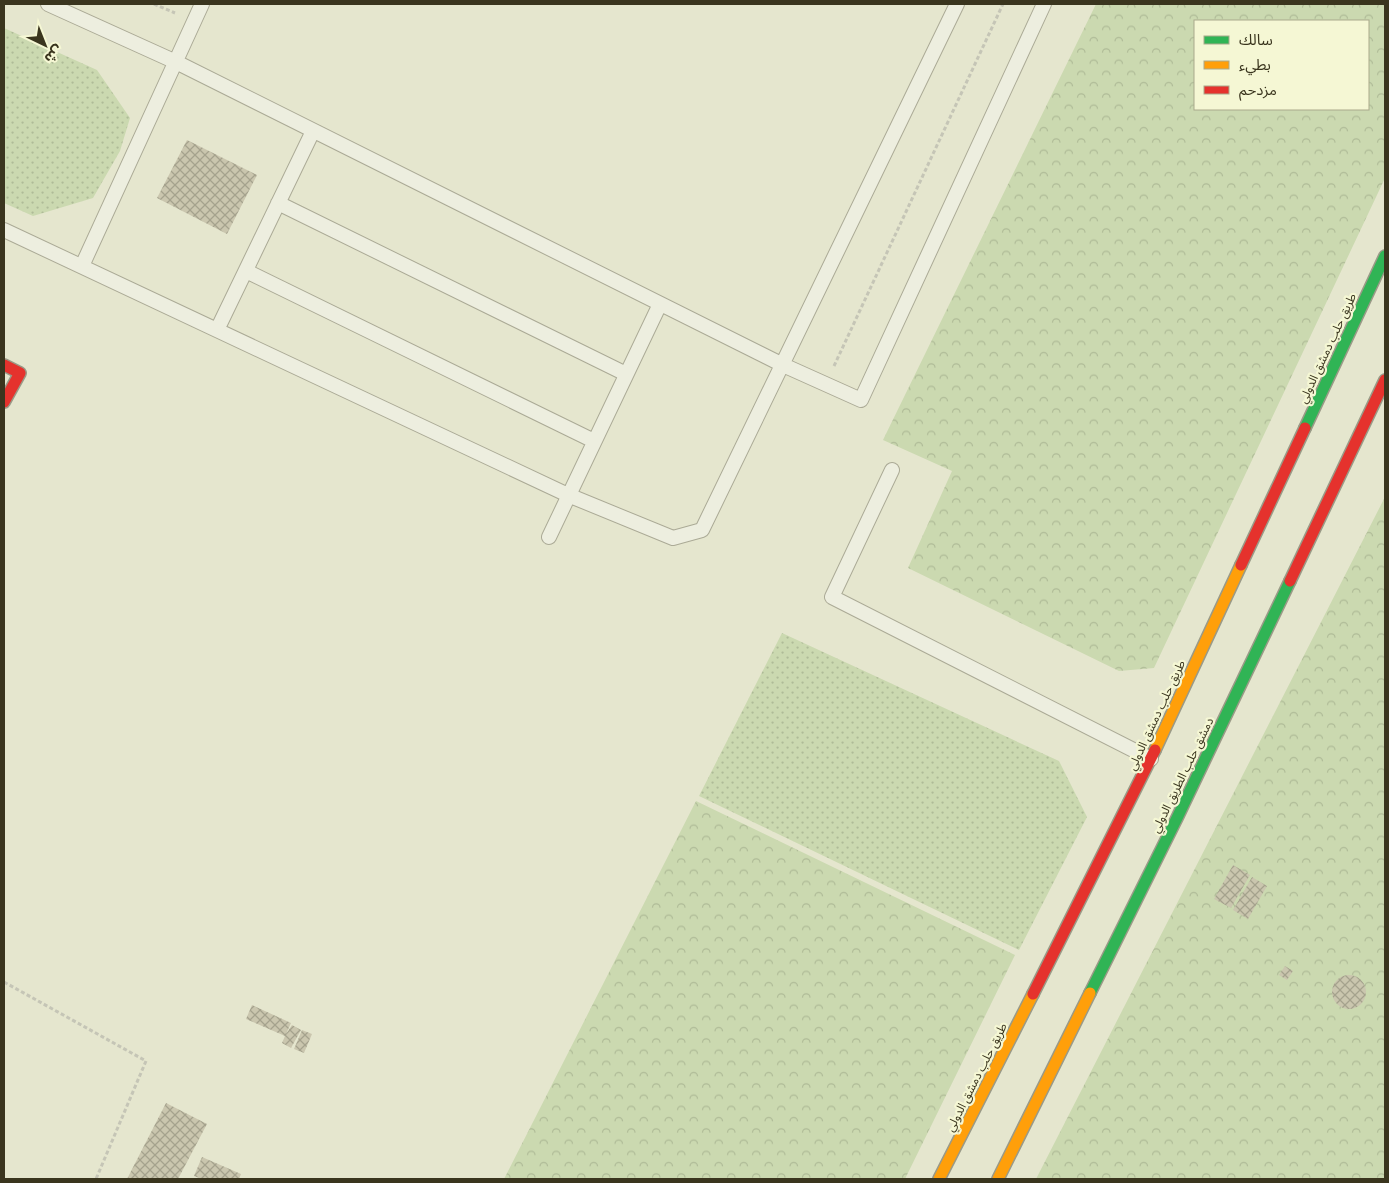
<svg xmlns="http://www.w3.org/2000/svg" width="1389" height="1183" viewBox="0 0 1389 1183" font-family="'PT Serif','Noto Sans Arabic',serif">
  <defs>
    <pattern id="grass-dots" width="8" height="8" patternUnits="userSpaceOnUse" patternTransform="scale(1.25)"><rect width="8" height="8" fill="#cbd9b0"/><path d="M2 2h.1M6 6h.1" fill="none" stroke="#afbb97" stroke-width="1.8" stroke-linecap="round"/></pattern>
    <pattern id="forest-crowns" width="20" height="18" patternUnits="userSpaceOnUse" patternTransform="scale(1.25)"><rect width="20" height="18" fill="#cbd9b0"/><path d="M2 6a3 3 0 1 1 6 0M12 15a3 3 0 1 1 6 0" fill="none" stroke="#afbb97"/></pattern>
    <pattern id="building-cross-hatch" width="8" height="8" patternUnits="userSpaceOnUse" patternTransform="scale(1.25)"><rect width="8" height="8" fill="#cac6ae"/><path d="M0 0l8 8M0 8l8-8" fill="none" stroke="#a5a28d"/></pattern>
  </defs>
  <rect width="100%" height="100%" fill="#e5e6ce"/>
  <path fill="url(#grass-dots)" d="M 4,28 L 97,70 L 130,118 L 120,151 L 93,198 L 33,216 L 4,203 Z
    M 782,633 L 1059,761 L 1087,817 L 1019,950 L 699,796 Z"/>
  <path fill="url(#forest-crowns)" fill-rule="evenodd" d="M 1096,4 L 1385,4 L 1385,178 L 1154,668 L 1119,671 L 908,568 L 952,471 L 883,440 ZM 1195,21 L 1368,21 L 1368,109 L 1195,109 Z
    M 1385,497 L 1385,1179 L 1036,1179 Z
    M 696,801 L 1015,955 L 905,1179 L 504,1179 Z"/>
  <path fill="url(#building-cross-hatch)" d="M 187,140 L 257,175 L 227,234 L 157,198 Z
    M 1233,865 L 1250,875 L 1231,908 L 1214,899 Z
    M 1252,877 L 1267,886 L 1248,919 L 1233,910 Z
    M 1285,966 L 1293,971 L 1287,980 L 1279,975 Z
    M1332 992a17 17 0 1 1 34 0a17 17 0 1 1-34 0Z
    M 252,1005 L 291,1023 L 286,1034 L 292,1025 L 301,1030 L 291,1048 L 282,1043 L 285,1036 L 246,1019 Z
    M 302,1030 L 312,1034 L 304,1053 L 294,1049 Z
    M 166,1103 L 207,1124 L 178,1179 L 127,1179 Z
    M 202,1157 L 241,1174 L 239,1179 L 202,1179 L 194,1176 Z"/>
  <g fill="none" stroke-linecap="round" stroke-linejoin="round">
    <g stroke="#abaa96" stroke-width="16">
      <path id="lane" d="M 48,4 L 176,62 L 783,365 L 861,400 L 1044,4
        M 278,203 L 626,374
        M 4,230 L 568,495 L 673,538 L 702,530 L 957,4
        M 82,266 L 202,4
        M 246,271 L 594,441
        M 217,330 L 313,131
        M 892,470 L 832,597 L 1151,759
        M 549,537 L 660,304"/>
    </g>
    <g stroke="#9a9a87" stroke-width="14">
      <path id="fast" d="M 1305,428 L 1385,256
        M 1090,993 L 1177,818 L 1290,581"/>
    </g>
    <g stroke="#9a9a87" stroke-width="14">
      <path id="slow" d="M 1155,750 L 1241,565
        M 939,1179 L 1033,994
        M 998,1179 L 1090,993"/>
    </g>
    <g stroke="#9a9a87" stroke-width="14">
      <path id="jam" d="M 4,365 L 20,373 L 4,402
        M 1241,565 L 1305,428
        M 1290,581 L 1385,380
        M 1033,994 L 1155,750"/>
    </g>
    <path stroke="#c5c5b6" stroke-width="3" stroke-dasharray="4 2.5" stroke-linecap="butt" d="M 154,4 L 175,13
      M 834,366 L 1003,4
      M 4,982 L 146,1061 L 96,1179"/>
    <use href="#lane" stroke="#edeedf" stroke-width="14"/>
    <use href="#fast" stroke="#30b455" stroke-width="11"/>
    <use href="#slow" stroke="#ff9f0a" stroke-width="11"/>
    <use href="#jam" stroke="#e5322d" stroke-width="11"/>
  </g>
  <g text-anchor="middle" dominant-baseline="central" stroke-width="4.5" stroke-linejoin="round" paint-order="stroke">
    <g font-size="12" fill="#3a351e" stroke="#f5f7d4">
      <text transform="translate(1327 348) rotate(-65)">طريق حلب دمشق الدولي</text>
      <text transform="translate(1156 715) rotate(-65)">طريق حلب دمشق الدولي</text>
      <text transform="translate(1182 775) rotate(-64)">دمشق حلب الطريق الدولي</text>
      <text transform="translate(976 1077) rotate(-63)">طريق حلب دمشق الدولي</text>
    </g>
  </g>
  <rect width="1389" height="1183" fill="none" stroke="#3a351e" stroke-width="10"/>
  <rect x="1194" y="20" width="175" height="90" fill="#f5f7d4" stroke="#aaa98b"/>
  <rect x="1204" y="36" width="25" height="8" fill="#30b455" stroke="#aaa98b"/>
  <text x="1239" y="45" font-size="15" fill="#3a351e">سالك</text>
  <rect x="1204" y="61" width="25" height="8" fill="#ff9f0a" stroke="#aaa98b"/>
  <text x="1239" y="70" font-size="15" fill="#3a351e">بطيء</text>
  <rect x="1204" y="86" width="25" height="8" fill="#e5322d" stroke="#aaa98b"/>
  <text x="1239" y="95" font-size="15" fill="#3a351e">مزدحم</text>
  <g transform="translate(45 45) rotate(137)" stroke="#f5f7d4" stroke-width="4" paint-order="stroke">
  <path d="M0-4L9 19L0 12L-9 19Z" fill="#3a351e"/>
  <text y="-8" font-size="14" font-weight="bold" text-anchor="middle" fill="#3a351e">ش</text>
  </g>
</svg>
